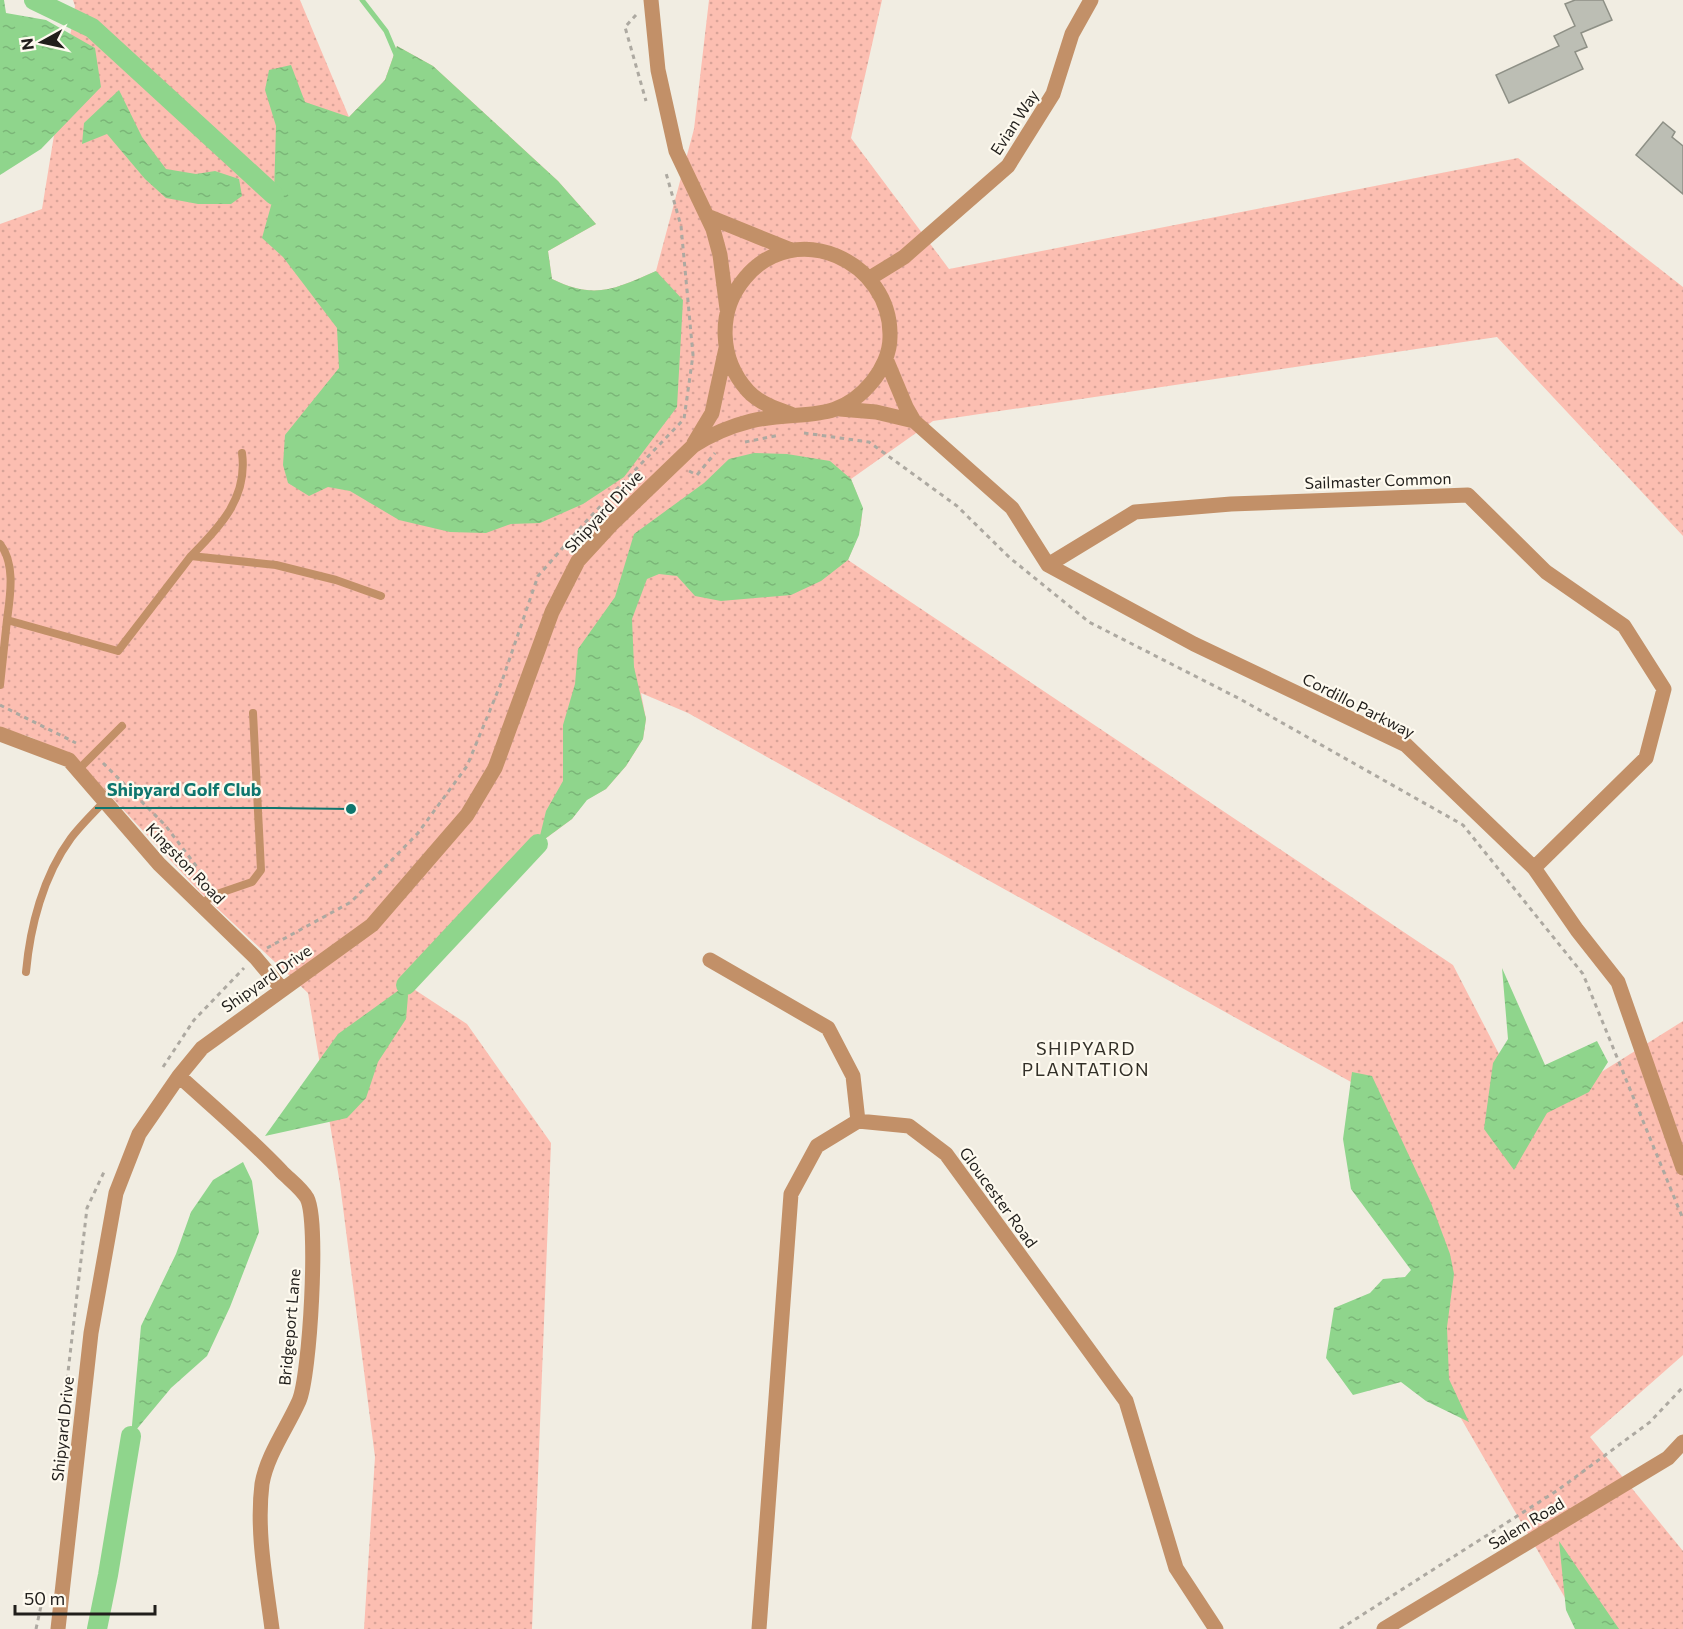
<svg xmlns="http://www.w3.org/2000/svg" width="1683" height="1629" viewBox="0 0 1683 1629" font-family="Commissioner,sans-serif">
  <defs>
    <pattern id="grass-dots" width="8" height="8" patternUnits="userSpaceOnUse" patternTransform="scale(1.5)"><rect width="8" height="8" fill="#fcbeb1"/><path d="M2 2h.1M6 6h.1" fill="none" stroke="#d8a398" stroke-width="1.8" stroke-linecap="round"/></pattern>
    <pattern id="water-ripples" width="26" height="14" patternUnits="userSpaceOnUse" patternTransform="scale(1.5)"><rect width="26" height="14" fill="#8fd58c"/><path d="M2 4q2-2 4 0t4 0M15 11q2-2 4 0t4 0" fill="none" stroke="#7bb678"/></pattern>
  </defs>
  <rect width="100%" height="100%" fill="#f1ede2"/>
  <path fill="url(#grass-dots)" d="M 73,0 L 300,0 L 349,117 L 385,80 L 397,46 L 433,66 L 558,181 L 596,224 L 548,251 L 552,279 C 595,300 615,289 656,271 L 694,129 L 709,0 L 882,0 L 851,138 L 949,269 L 1518,158 L 1683,287 L 1683,536 L 1497,337 L 933,421 L 851,479 C 867,517 864,522 848,560 L 1453,965 L 1531,1116 L 1683,1021 L 1683,1355 L 1590,1437 L 1683,1551 L 1683,1629 L 1583,1629 L 1400,1313 L 1427,1258 L 1351,1082 L 688,713 L 641,693 L 646,719 L 643,739 L 626,766 L 606,789 L 586,800 L 572,819 L 538,844 L 406,984 L 467,1024 L 551,1143 L 532,1629 L 364,1629 L 375,1457 L 340,1184 L 308,993 L 202,894 L 74,757 L 30,737 L 0,728 L 0,224 L 42,209 L 75,6 Z"/>
  <path fill="url(#water-ripples)" d="M 0,0 L 4,0 L 6,13 L 46,20 L 95,48 L 101,87 L 41,149 L 0,175 Z
    M 397,46 L 433,66 L 558,181 L 596,224 L 548,251 L 552,279 C 595,300 615,289 656,271 L 683,300 L 677,407 L 624,477 L 583,504 L 540,523 L 511,524 L 486,533 L 450,532 L 399,520 L 350,491 L 328,487 L 309,496 L 288,483 L 283,465 L 285,435 L 339,368 L 337,328 L 283,257 L 262,238 L 274,195 L 276,126 L 265,90 L 269,70 L 291,65 L 305,102 L 349,117 L 385,80 Z
    M 119,90 L 142,137 L 166,169 L 196,174 L 215,171 L 239,179 L 242,196 L 231,204 L 198,204 L 166,198 L 145,179 L 107,134 L 82,144 L 84,123 Z
    M 754,453 L 787,454 L 830,461 L 851,479 L 863,508 L 859,535 L 848,560 L 821,581 L 791,595 L 721,601 L 695,596 L 677,576 L 659,574 L 647,579 L 632,619 L 634,667 L 646,719 L 643,739 L 626,766 L 606,789 L 587,800 L 572,819 L 538,844 L 546,811 L 563,781 L 563,725 L 575,684 L 578,649 L 615,597 L 634,534 L 704,483 L 729,459 Z
    M 1502,968 L 1545,1065 L 1597,1041 L 1608,1062 L 1589,1092 L 1547,1113 L 1514,1170 L 1484,1129 L 1493,1063 L 1508,1039 Z
    M 406,985 L 408,996 L 406,1019 L 378,1062 L 366,1098 L 347,1118 L 265,1136 L 338,1034 Z
    M 1352,1072 L 1372,1076 L 1431,1203 L 1450,1254 L 1454,1274 L 1447,1327 L 1449,1379 L 1469,1422 L 1426,1401 L 1401,1382 L 1353,1395 L 1326,1358 L 1334,1308 L 1370,1293 L 1383,1279 L 1405,1277 L 1411,1270 L 1351,1189 L 1343,1139 Z
    M 243,1162 L 252,1181 L 259,1232 L 230,1307 L 207,1356 L 171,1388 L 131,1436 L 141,1326 L 176,1254 L 191,1212 L 213,1180 Z
    M 1559,1541 L 1619,1629 L 1575,1629 L 1566,1610 Z"/>
  <g fill="none" stroke-linecap="round" stroke-linejoin="round">
    <path stroke="#8fd58c" stroke-width="5" d="M 362,0 L 386,31 L 397,57"/>
    <path stroke="#8fd58c" stroke-width="20" d="M 34,0 L 92,28 L 274,195
      M 406,985 L 538,844
      M 97,1629 L 108,1575 L 131,1436"/>
  </g>
  <path fill="#bcbeb4" stroke="#8e9086" stroke-width="1.5" d="M 1575,0 L 1603,0 L 1612,20 L 1581,33 L 1587,47 L 1575,52 L 1583,69 L 1509,103 L 1496,75 L 1559,46 L 1554,36 L 1575,26 L 1565,4 Z
    M 1663,122 L 1675,132 L 1672,137 L 1683,146 L 1683,194 L 1636,155 Z"/>
  <g fill="none" stroke-linecap="round" stroke-linejoin="round">
    <path stroke="#ada9a1" stroke-width="3" stroke-dasharray="4.5 4.5" stroke-linecap="butt" d="M 636,15 L 625,27 L 646,101
      M 804,433 L 869,442 L 957,506 L 1010,558 L 1089,622 L 1240,699 L 1463,825 L 1583,974 L 1683,1219
      M 745,442 L 780,435
      M 689,471 L 697,475 L 715,453
      M 0,705 L 76,743
      M 103,763 L 165,825 L 210,884
      M 267,948 L 351,902 L 418,833 L 467,766 L 502,681 L 538,576 L 590,517 L 684,419 L 693,355 L 681,226 L 666,173
      M 163,1067 L 194,1020 L 244,968
      M 62,1424 L 87,1208 L 104,1172
      M 36,1629 L 43,1597
      M 1340,1629 L 1558,1490 L 1650,1422 L 1683,1387"/>
    <path stroke="#c29068" stroke-width="8" d="M 0,544 C 16,564 10,597 7,620
      M 191,556 C 221,526 248,497 242,453
      M 0,685 L 7,620 L 118,651 L 191,556 L 276,565 L 336,580 L 381,596
      M 78,770 L 122,726
      M 200,904 L 217,894 L 252,882 L 261,870 L 253,713
      M 26,972 C 30,927 43,876 71,838 C 81,825 93,813 105,801"/>
    <path stroke="#c29068" stroke-width="15" d="M 651,0 L 658,70 L 676,151 L 713,229 L 720,255 L 727,309
      M 707,216 L 791,250
      M 870,278 L 904,257 L 1008,166 L 1053,94 L 1072,34 L 1091,0
      M 886,359 L 906,407 L 914,421 L 1012,508 L 1048,565 L 1194,644 L 1406,745 L 1534,868 L 1577,930 L 1618,982 L 1683,1168
      M 840,409 L 876,412 L 914,421
      M 694,443 L 712,413 L 726,348
      M 1048,565 L 1135,512 L 1231,504 L 1468,495 L 1546,572 L 1624,626 L 1664,689 L 1646,758 L 1534,868
      M 0,734 L 69,760 L 159,864 L 255,957 L 282,989
      M 710,960 L 828,1028 L 853,1076 L 858,1121
      M 179,1076 C 213,1107 250,1138 282,1172 C 290,1180 301,1188 307,1198 C 319,1221 310,1376 299,1401 C 287,1428 267,1455 262,1484 C 256,1531 266,1582 272,1629
      M 58,1629 L 91,1333 L 116,1193 L 139,1134 L 179,1076 L 202,1048 L 372,925 L 467,815 L 495,768 L 552,612 L 578,561 L 613,523 L 693,446 C 710,435 731,426 751,421 C 799,409 836,426 872,382 C 882,370 890,353 890,337 C 892,261 795,217 745,278 C 717,311 719,359 748,391 C 759,403 776,409 791,414
      M 759,1629 L 791,1194 L 817,1146 L 858,1121 L 909,1126 L 946,1154 L 1126,1401 L 1176,1568 L 1216,1629
      M 1384,1629 L 1668,1458 L 1683,1442"/>
  </g>
  <g text-anchor="middle" dominant-baseline="central" stroke-width="4.5" stroke-linejoin="round" paint-order="stroke">
    <g font-size="16" fill="#201e1b" stroke="#fefaef">
      <text transform="translate(1014 122) rotate(-57)">Evian Way</text>
      <text transform="translate(1378 480) rotate(-2)">Sailmaster Common</text>
      <text transform="translate(603 511) rotate(-47)">Shipyard Drive</text>
      <text transform="translate(1359 705) rotate(27)">Cordillo Parkway</text>
      <text transform="translate(186 863) rotate(46)">Kingston Road</text>
      <text transform="translate(266 978) rotate(-35)">Shipyard Drive</text>
      <text transform="translate(999 1197) rotate(54)">Gloucester Road</text>
      <text transform="translate(289 1327) rotate(-85)">Bridgeport Lane</text>
      <text transform="translate(62 1429) rotate(-84)">Shipyard Drive</text>
      <text transform="translate(1526 1523) rotate(-31)">Salem Road</text>
    </g>
    <g font-size="18" letter-spacing="1.5" fill="#333028" stroke="#fefaef">
      <text x="1086" y="1048">SHIPYARD<tspan x="1086" dy="21">PLANTATION</tspan></text>
    </g>
  </g>
  <path fill="none" stroke="#0f766e" stroke-width="2" d="M351 809L274 808H95"/>
  <circle fill="#0f766e" stroke="#fefaef" stroke-width="2" cx="351" cy="809" r="6"/>
  <g font-size="18" text-anchor="middle" font-weight="bold" fill="#0f766e" stroke="#fefaef" stroke-width="4.5" stroke-linejoin="round" paint-order="stroke">
    <text x="184" y="796">Shipyard Golf Club</text>
  </g>
  <g transform="translate(42 42) rotate(262)" stroke="#fefaef" stroke-width="4.5" paint-order="stroke">
  <path d="M0-4.5L10 22L0 15L-10 22Z" fill="#201e1b"/>
  <text y="-9" font-size="16" font-weight="bold" text-anchor="middle" fill="#201e1b">N</text>
  </g>
  <path d="M15 1605v9h140v-9" fill="none" stroke="#201e1b" stroke-width="3"/>
  <text x="24" y="1605" font-size="18" fill="#201e1b" stroke="#fefaef" stroke-width="4.5" paint-order="stroke">50 m</text>
</svg>
